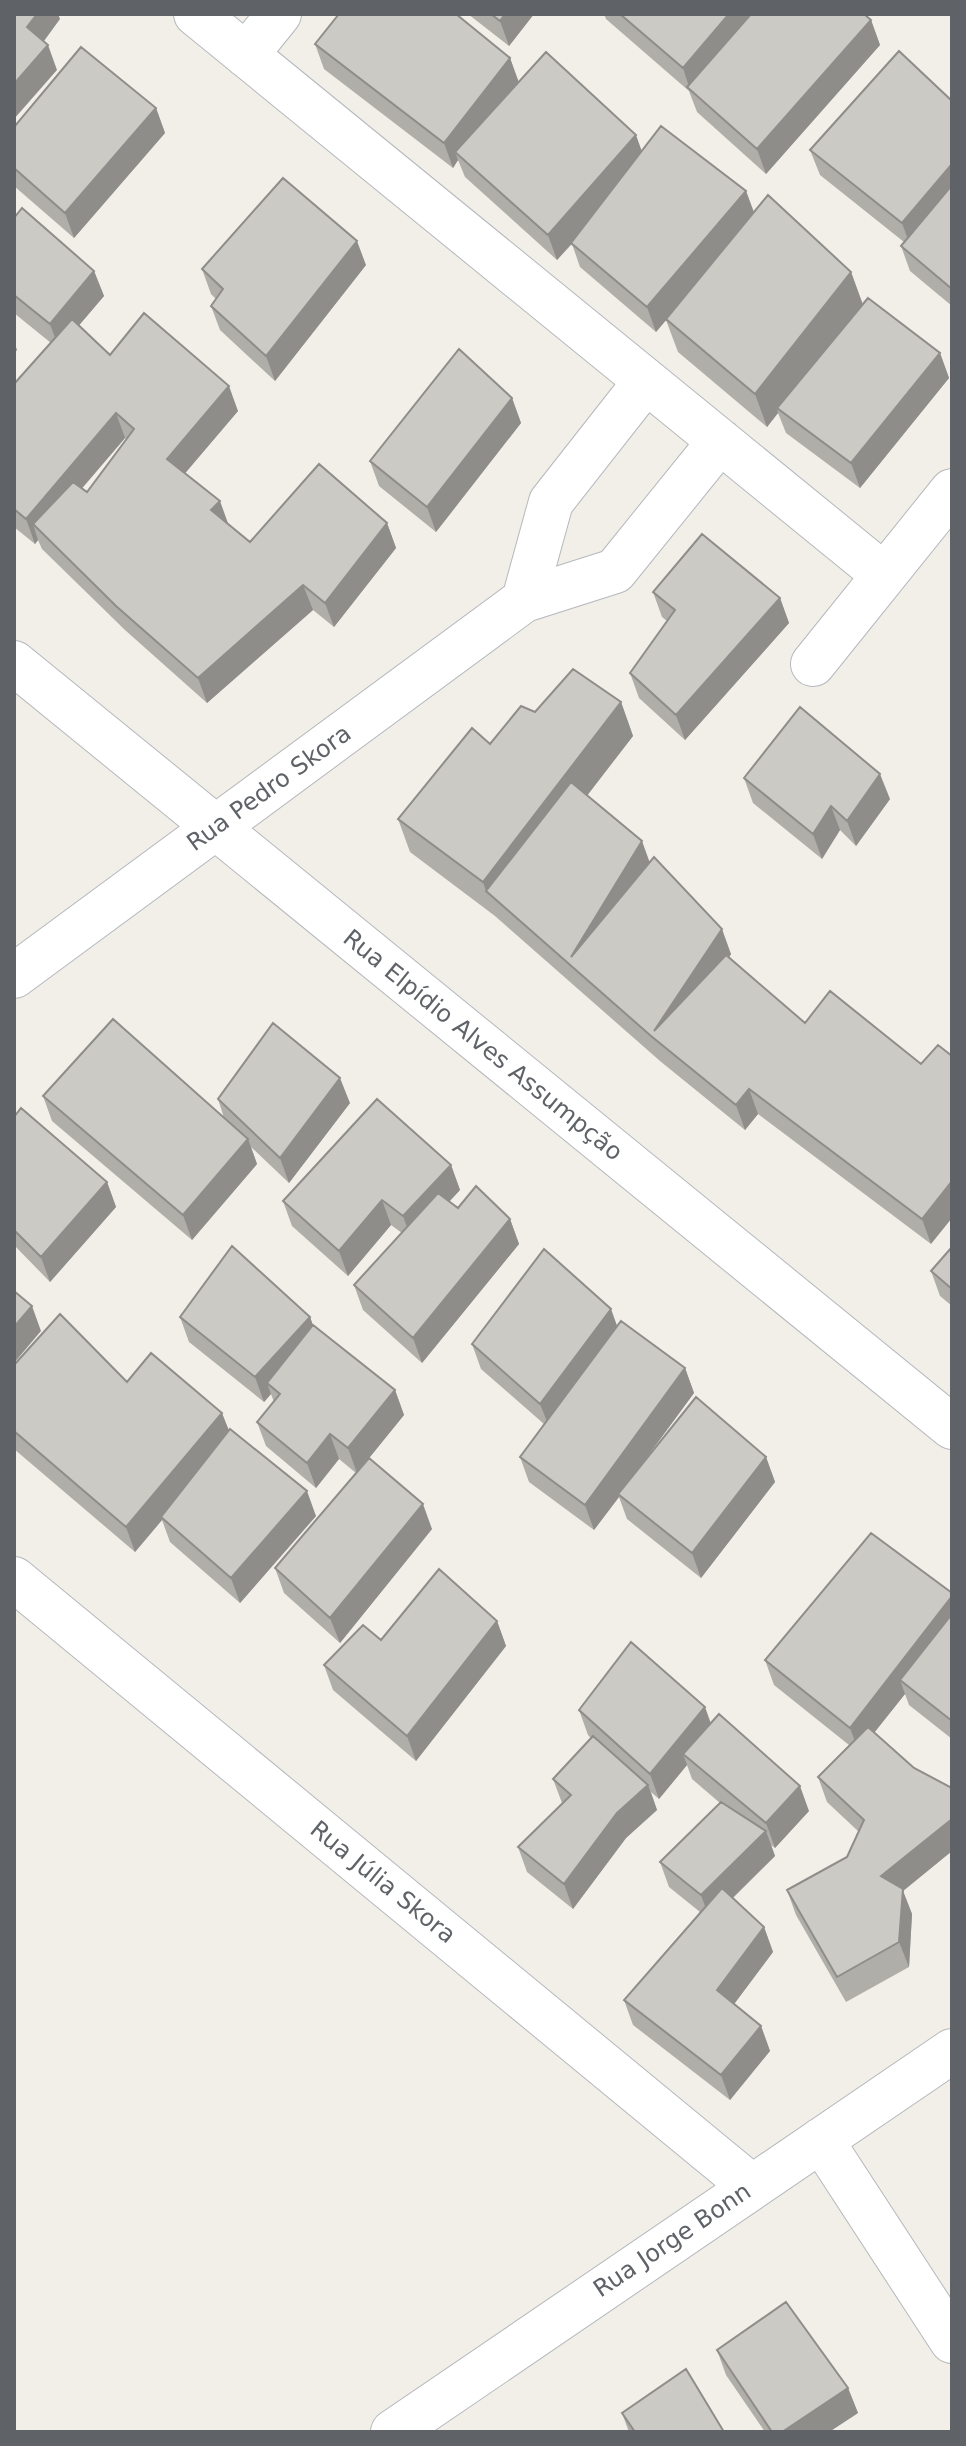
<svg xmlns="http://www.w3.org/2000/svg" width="966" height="2446" viewBox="0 0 966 2446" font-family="'DejaVu Sans',sans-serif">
  <rect width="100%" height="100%" fill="#f1efe8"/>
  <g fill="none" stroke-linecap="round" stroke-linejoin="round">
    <g stroke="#b5b8bc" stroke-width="46">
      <path id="minor" d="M 196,14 L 884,575
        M 246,55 L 279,14
        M 524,600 L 551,502 L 646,381
        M 14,663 L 952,1427
        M 813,664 L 952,491
        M 14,976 L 524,600 L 615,571 L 720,441
        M 14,1579 L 751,2186
        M 821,2140 L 952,2341
        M 393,2432 L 952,2051"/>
    </g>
    <use href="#minor" stroke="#fff" stroke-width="44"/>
  </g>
  <path fill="#afaea9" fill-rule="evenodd" d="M 468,14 L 534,14 L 509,46 Z
    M 604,14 L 864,14 L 871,20 L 880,45 L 766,174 L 697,112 L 689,91 L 606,19 Z
    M 315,44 L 510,58 L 519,83 L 642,151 L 746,191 L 754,212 L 851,272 L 863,305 L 940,353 L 949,378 L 860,488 L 786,433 L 778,413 L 767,427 L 678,352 L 666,320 L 656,332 L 580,267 L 572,244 L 557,260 L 465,177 L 458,160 L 453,168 L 324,69 Z
    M 952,101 L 952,306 L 910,271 L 901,246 L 904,242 L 820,175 L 810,150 Z
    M 156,108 L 165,133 L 74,238 L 14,186 L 14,127 Z
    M 14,218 L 94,271 L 104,296 L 79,325 L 110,355 L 238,411 L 185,473 L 228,524 L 250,542 L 387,523 L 396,548 L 334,627 L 313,610 L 207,703 L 125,630 L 42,549 L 38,540 L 35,544 L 14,527 L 14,384 L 51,343 L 14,313 ZM 125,438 L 127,440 L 87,492 L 82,488 Z
    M 366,265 L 275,381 L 220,330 L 211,306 L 216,299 L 211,294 L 202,269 Z
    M 512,398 L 521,423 L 436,532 L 379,486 L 370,461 Z
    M 653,592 L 780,598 L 789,623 L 685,740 L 639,698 L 630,673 L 667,621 L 662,617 Z
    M 621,702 L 633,736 L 587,795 L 650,862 L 731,954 L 729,958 L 805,1023 L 921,1064 L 931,1244 L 758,1114 L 745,1130 L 660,1061 L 495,916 L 410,852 L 398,819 L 490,744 L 535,712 Z
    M 744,778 L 890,799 L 856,846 L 840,830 L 822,859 L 753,803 Z
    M 43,1096 L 224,1118 L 218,1099 L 350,1103 L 289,1183 L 251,1147 L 257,1164 L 192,1240 L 52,1121 Z
    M 14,1117 L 107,1182 L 116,1207 L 50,1282 L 14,1245 Z
    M 451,1165 L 460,1190 L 449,1202 L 458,1208 L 510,1219 L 519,1244 L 422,1363 L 363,1310 L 354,1285 L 402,1233 L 391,1225 L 348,1276 L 292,1226 L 283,1201 Z
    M 952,1247 L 952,1306 L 940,1296 L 931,1271 Z
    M 180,1317 L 310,1317 L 313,1326 L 395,1390 L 404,1415 L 369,1458 L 432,1529 L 340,1643 L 284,1593 L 275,1568 L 356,1473 L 339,1459 L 316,1488 L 266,1446 L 257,1422 L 274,1402 L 271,1394 L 264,1402 L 189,1342 Z
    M 617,1326 L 685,1368 L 694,1393 L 650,1453 L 766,1457 L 775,1482 L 701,1578 L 627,1519 L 619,1497 L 594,1530 L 529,1482 L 520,1457 L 544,1424 L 481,1369 L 472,1344 Z
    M 14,1365 L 127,1382 L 229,1430 L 316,1516 L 240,1603 L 170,1542 L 162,1520 L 135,1552 L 14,1449 Z
    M 952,1593 L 952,1739 L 909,1705 L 905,1694 L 874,1732 L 914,1768 L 952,1788 L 952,1851 L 903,1891 L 912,1914 L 909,1967 L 846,2002 L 796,1915 L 787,1890 L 847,1857 L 859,1832 L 827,1802 L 818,1777 L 849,1745 L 774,1685 L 765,1660 Z
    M 497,1621 L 506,1646 L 416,1761 L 333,1690 L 324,1665 L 381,1640 Z
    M 579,1710 L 711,1723 L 809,1811 L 775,1848 L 771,1845 L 775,1856 L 733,1898 L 764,1927 L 773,1952 L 734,2004 L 761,2026 L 770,2051 L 730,2100 L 633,2025 L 624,2000 L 700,1912 L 669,1887 L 660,1862 L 720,1803 L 692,1779 L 687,1765 L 659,1799 L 651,1792 L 657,1810 L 626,1838 L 573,1909 L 527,1872 L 518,1847 L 562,1803 L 553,1779 L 591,1738 L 588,1735 Z
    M 717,2350 L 848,2388 L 858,2413 L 829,2432 L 765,2432 L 726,2375 Z
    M 622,2413 L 724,2432 L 629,2432 Z"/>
  <path fill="#8f8d8a" d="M 37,14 L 58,14 L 60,19 L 36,52 L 27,27 Z
    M 505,14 L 534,14 L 509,46 L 500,21 Z
    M 729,14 L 759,14 L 690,90 L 683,68 Z
    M 871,20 L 880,45 L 766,174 L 757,149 Z
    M 48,45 L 57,70 L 14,119 L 14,84 Z
    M 510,58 L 519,83 L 455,152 L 458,160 L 453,168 L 444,143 Z
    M 156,108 L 165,133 L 74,238 L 65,213 Z
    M 636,135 L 645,160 L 557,260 L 548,235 Z
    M 952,164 L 952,200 L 911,248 L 902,223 Z
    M 746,191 L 755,216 L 656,332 L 647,307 Z
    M 357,241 L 366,265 L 275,381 L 266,356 Z
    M 94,271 L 104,296 L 59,349 L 50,324 Z
    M 851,272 L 863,305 L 777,408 L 778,413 L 767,427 L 755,394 Z
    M 14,341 L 17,350 L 14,354 Z
    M 940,353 L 949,378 L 860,488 L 851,463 Z
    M 229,386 L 238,411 L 176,484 L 167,459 Z
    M 512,398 L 521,423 L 436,532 L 427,507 Z
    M 116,413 L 125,438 L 43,534 L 33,524 L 38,540 L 35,544 L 26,519 Z
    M 220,501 L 229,526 L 211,510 Z
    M 387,523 L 396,548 L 334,627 L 325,603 Z
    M 303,585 L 313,610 L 207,703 L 198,678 Z
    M 780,598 L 789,623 L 685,740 L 676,715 Z
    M 621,702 L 633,736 L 503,905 L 486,891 L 483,882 Z
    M 880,774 L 890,799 L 856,846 L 847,821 Z
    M 831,806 L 840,830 L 822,859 L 813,834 Z
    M 642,841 L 651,866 L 571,957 Z
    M 722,929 L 731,954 L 667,1049 L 654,1031 Z
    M 340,1078 L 350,1103 L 289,1183 L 280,1158 Z
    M 749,1089 L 758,1114 L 745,1130 L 736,1105 Z
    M 248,1139 L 257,1164 L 192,1240 L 183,1215 Z
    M 451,1165 L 460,1190 L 412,1241 L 403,1216 Z
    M 952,1181 L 952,1218 L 931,1244 L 922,1219 Z
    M 107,1182 L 116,1207 L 50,1282 L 41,1257 Z
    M 382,1200 L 391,1225 L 348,1276 L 339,1251 Z
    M 510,1219 L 519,1244 L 422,1363 L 413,1338 Z
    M 32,1306 L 41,1331 L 14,1363 L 14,1327 Z
    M 611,1309 L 620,1334 L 550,1429 L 540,1404 Z
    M 310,1317 L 319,1342 L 267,1383 L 271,1394 L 264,1402 L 255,1377 Z
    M 685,1368 L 694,1393 L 619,1495 L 618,1494 L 619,1497 L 594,1530 L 585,1505 Z
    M 395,1390 L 404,1415 L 357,1473 L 348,1448 Z
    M 222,1413 L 232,1438 L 161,1517 L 162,1520 L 135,1552 L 126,1527 Z
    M 330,1434 L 339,1459 L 316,1488 L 307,1463 Z
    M 766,1457 L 775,1482 L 701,1578 L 692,1553 Z
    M 307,1491 L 316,1516 L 240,1603 L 231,1578 Z
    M 423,1504 L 432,1529 L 340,1643 L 330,1618 Z
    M 952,1596 L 952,1633 L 900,1680 L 905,1694 L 859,1752 L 850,1728 Z
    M 497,1621 L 506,1646 L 416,1761 L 407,1736 Z
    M 705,1707 L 714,1732 L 683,1754 L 687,1765 L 659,1799 L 650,1774 Z
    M 648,1785 L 657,1810 L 626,1838 L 573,1909 L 564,1884 L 617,1813 Z
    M 800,1786 L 809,1811 L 775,1848 L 766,1823 Z
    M 952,1819 L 952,1851 L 903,1891 L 912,1914 L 909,1967 L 899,1942 L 881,1876 Z
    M 766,1831 L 775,1856 L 710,1920 L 701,1895 Z
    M 764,1927 L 773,1952 L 726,2015 L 717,1990 Z
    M 761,2026 L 770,2051 L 730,2100 L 721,2075 Z
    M 848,2388 L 858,2413 L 829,2432 L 782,2432 Z"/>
  <path fill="#cccac5" stroke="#8f8d8a" stroke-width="2" d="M 14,14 L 37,14 L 27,27 L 48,45 L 14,84 Z
    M 339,14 L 456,14 L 510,58 L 444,143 L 315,44 Z
    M 491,14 L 505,14 L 500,21 Z
    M 620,14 L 729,14 L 683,68 Z
    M 751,14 L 864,14 L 871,20 L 757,149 L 687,87 Z
    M 81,47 L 156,108 L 65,213 L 14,168 L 14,127 Z
    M 899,51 L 952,101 L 952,164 L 902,223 L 810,150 Z
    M 546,52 L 636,135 L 548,235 L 455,152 Z
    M 661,126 L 746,191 L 647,307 L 571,243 Z
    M 283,178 L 357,241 L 266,356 L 211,306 L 223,289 L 202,269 Z
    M 952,185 L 952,289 L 901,246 Z
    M 768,195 L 851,272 L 755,394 L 666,319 Z
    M 22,208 L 94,271 L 50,324 L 14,295 L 14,218 Z
    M 868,298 L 940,353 L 851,463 L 777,408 Z
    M 144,313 L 229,386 L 167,459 L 220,501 L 211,510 L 250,542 L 319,464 L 387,523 L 325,603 L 303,585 L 198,678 L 116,606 L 33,524 L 73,482 L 87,492 L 134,429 L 116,413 L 26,519 L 14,509 L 14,384 L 72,319 L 110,355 Z
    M 459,349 L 512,398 L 427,507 L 370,461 Z
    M 702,534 L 780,598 L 676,715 L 630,673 L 675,610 L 653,592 Z
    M 573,669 L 621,702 L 483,882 L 398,819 L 472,728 L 490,744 L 521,706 L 535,712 Z
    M 800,707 L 880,774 L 847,821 L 831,806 L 813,834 L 744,778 Z
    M 571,782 L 642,841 L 571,957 L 654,857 L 722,929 L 654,1031 L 726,955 L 805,1023 L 830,991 L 921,1064 L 938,1045 L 952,1056 L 952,1181 L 922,1219 L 749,1089 L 736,1105 L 651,1036 L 486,891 Z
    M 113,1019 L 248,1139 L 183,1215 L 43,1096 Z
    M 273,1023 L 340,1078 L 280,1158 L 218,1099 Z
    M 377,1099 L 451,1165 L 403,1216 L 382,1200 L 339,1251 L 283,1201 Z
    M 21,1108 L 107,1182 L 41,1257 L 14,1230 L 14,1117 Z
    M 476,1186 L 510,1219 L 413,1338 L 354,1285 L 438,1193 L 458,1208 Z
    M 232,1246 L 310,1317 L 255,1377 L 180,1317 Z
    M 952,1247 L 952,1289 L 931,1271 Z
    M 544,1249 L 611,1309 L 540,1404 L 472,1344 Z
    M 14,1291 L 32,1306 L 14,1327 Z
    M 60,1314 L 127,1382 L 151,1353 L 222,1413 L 126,1527 L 14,1431 L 14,1365 Z
    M 621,1321 L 685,1368 L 585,1505 L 520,1457 Z
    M 313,1325 L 395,1390 L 348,1448 L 330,1434 L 307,1463 L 257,1422 L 280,1394 L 267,1383 Z
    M 696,1397 L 766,1457 L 692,1553 L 618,1494 Z
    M 230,1429 L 307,1491 L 231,1578 L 161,1517 Z
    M 369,1458 L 423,1504 L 330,1618 L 275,1568 Z
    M 871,1533 L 952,1593 L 952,1596 L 850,1728 L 765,1660 Z
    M 439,1569 L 497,1621 L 407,1736 L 324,1665 L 363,1625 L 381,1640 Z
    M 952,1614 L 952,1721 L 900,1680 Z
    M 631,1642 L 705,1707 L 650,1774 L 579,1710 Z
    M 719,1714 L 800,1786 L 766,1823 L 683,1754 Z
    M 868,1727 L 914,1768 L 952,1788 L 952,1819 L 881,1876 L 903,1889 L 899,1942 L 837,1977 L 787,1890 L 847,1857 L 864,1820 L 818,1777 Z
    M 593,1736 L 648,1785 L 617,1813 L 564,1884 L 518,1847 L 571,1795 L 553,1779 Z
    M 721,1802 L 766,1831 L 701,1895 L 660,1862 Z
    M 722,1888 L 764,1927 L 717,1990 L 761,2026 L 721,2075 L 624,2000 Z
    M 786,2302 L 848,2388 L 782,2432 L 772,2432 L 717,2350 Z
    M 686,2369 L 724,2432 L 635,2432 L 622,2413 Z"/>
  <g text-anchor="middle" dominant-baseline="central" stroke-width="8" stroke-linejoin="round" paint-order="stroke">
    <g font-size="24" fill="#5f6368" stroke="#fff">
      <text transform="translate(269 788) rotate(-36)">Rua Pedro Skora</text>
      <text transform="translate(483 1045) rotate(39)">Rua Elpídio Alves Assumpção</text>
      <text transform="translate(383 1882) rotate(39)">Rua Júlia Skora</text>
      <text transform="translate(672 2240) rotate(-34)">Rua Jorge Bonn</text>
    </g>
  </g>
  <rect width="966" height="2446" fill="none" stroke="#5f6368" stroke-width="32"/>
</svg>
